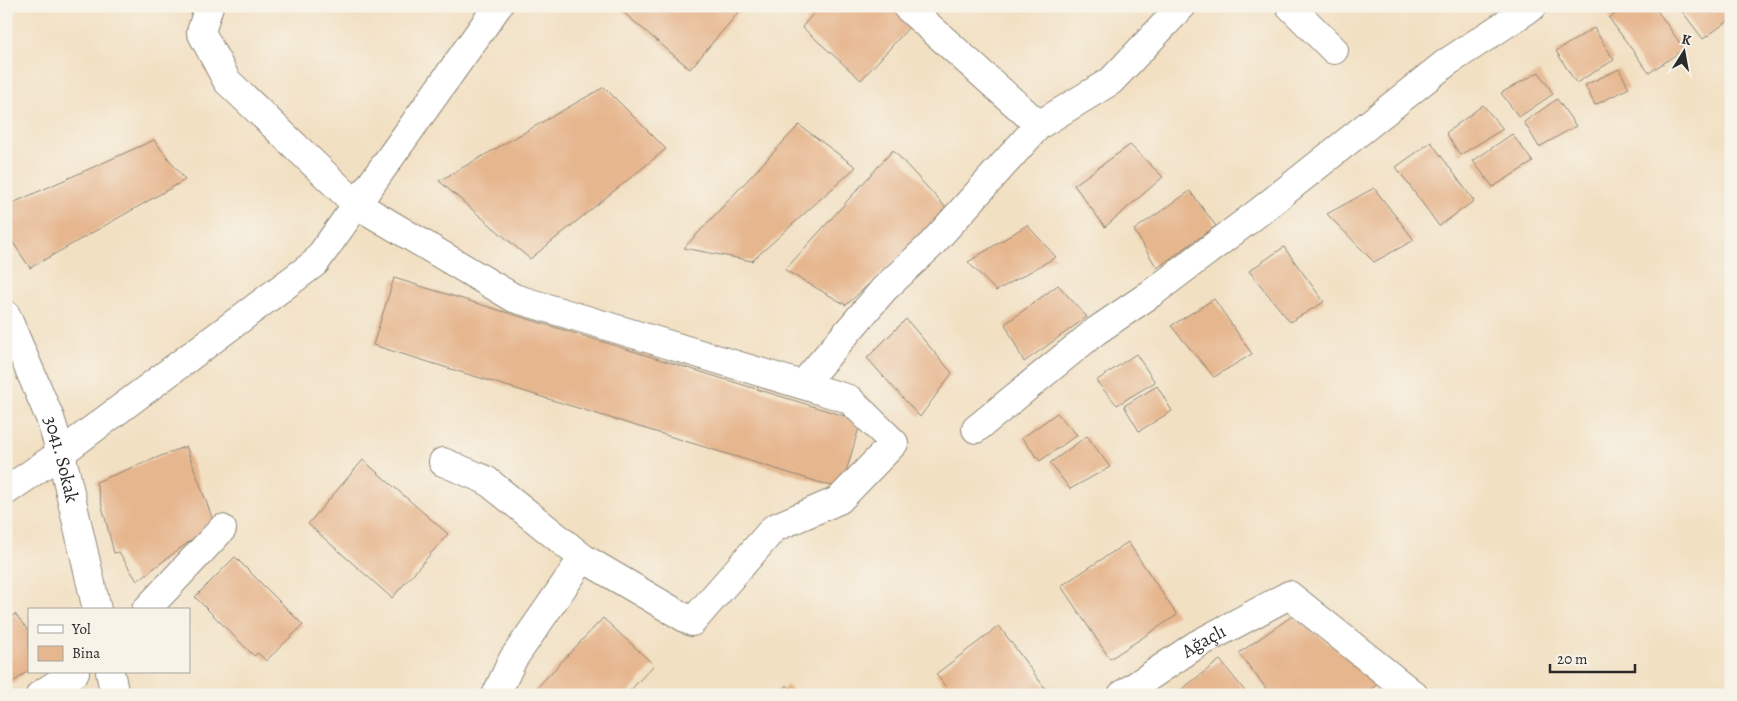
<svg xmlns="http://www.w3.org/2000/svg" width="1737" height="701" viewBox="0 0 1737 701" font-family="Alegreya,serif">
  <rect width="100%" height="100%" fill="#f7f3e8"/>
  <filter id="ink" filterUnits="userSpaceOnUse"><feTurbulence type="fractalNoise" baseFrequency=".02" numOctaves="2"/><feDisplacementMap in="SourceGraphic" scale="10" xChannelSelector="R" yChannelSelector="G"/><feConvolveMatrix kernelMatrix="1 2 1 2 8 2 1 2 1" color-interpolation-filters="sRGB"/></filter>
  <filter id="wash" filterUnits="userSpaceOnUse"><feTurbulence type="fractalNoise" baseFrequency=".0096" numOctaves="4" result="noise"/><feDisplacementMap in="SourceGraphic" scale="20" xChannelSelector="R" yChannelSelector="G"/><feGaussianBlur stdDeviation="1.12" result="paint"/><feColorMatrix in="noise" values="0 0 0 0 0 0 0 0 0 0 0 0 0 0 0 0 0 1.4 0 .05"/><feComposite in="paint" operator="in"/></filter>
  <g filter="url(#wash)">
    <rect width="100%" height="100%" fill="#f2e0c3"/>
    <g id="blocks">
      <path fill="#e6b68e" d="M 616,6 L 744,6 L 690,69 Z
        M 820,6 L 863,6 L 869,12 L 874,6 L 890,6 L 911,25 L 861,80 L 802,27 Z
        M 1627,6 L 1654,6 L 1684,49 L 1649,73 L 1609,18 Z
        M 1678,6 L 1731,6 L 1731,19 L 1703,39 Z
        M 1594,28 L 1614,60 L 1576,83 L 1556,51 Z
        M 1619,69 L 1629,88 L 1595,105 L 1585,85 Z
        M 1539,72 L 1553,94 L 1519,117 L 1501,93 Z
        M 604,87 L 666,149 L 530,259 L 439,181 Z
        M 1557,99 L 1576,126 L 1539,147 L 1524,122 Z
        M 1483,105 L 1503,129 L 1460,155 L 1446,133 Z
        M 799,125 L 856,167 L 752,261 L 684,248 Z
        M 1512,134 L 1533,162 L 1493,187 L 1473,161 Z
        M 154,140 L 185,180 L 30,268 L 6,232 L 6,206 Z
        M 1431,142 L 1474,201 L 1439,226 L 1396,167 Z
        M 1130,145 L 1163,177 L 1105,227 L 1074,185 Z
        M 893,150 L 949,211 L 846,305 L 785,270 Z
        M 1374,188 L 1414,240 L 1374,262 L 1327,214 Z
        M 1190,191 L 1216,226 L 1157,268 L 1134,230 Z
        M 1027,225 L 1056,257 L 996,291 L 968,262 Z
        M 1284,247 L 1324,302 L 1290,322 L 1249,271 Z
        M 394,278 L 861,421 L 841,489 L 373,345 Z
        M 1058,285 L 1087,317 L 1024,362 L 1005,324 Z
        M 1214,299 L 1252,354 L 1214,377 L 1171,326 Z
        M 906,319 L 952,373 L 920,417 L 867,358 Z
        M 1136,354 L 1155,382 L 1117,405 L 1096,381 Z
        M 1157,386 L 1172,411 L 1139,431 L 1124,406 Z
        M 1057,413 L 1077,435 L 1040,461 L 1022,438 Z
        M 1087,436 L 1110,467 L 1070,489 L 1050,463 Z
        M 186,446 L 214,523 L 137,581 L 119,552 L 114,553 L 96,482 Z
        M 363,460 L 448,534 L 392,598 L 308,524 Z
        M 1128,542 L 1177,615 L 1110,659 L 1061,586 Z
        M 235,557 L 303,625 L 266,661 L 258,653 L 254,656 L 195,597 Z
        M 15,614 L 29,631 L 29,670 L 8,686 L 6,621 Z
        M 1292,616 L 1381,682 L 1362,695 L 1271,695 L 1239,653 Z
        M 603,618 L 654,665 L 626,695 L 530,695 Z
        M 999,626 L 1050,695 L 952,695 L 936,674 Z
        M 1220,660 L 1248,695 L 1174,695 Z
        M 787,685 L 797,695 L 778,695 Z"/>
    </g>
  </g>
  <g filter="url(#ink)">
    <use href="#blocks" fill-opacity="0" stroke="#8e8677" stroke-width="1"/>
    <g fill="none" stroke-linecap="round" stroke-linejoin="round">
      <g stroke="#8e8677" stroke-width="30">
        <g id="minor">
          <path d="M 209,6 L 201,32 L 227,81 L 356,204 L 514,298 L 849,399 L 894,443 L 839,500 L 774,528 L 692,622 L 583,558 L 486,480 L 443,462"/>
          <path d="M 906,6 L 1039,125"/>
          <path d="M 1290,6 L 1334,50"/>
          <path id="s1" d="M 6,315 L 50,418 L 61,453 L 97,610"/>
          <path d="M 803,384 L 884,289 L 931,245 L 1039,125 L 1111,81 L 1182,6"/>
          <path d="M 976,429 L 1096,331 L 1152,293 L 1259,212 L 1446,63 L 1533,6"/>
          <path d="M 6,491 L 61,453 L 315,263 L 498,6"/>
          <path d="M 146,610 L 222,529"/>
          <path d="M 110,672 L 115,695"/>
          <path d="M 40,695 L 75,672"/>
          <path d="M 496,695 L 513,659 L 583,558"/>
          <path id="s2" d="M 1122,695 L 1196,645 L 1289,595 L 1414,695"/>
        </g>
      </g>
      <use href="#minor" stroke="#fff" stroke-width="28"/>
    </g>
  </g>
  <g text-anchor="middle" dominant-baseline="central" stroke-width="4.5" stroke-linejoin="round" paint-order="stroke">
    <g font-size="19" fill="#2b2b2b" stroke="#f7f3e8">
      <text stroke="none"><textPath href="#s1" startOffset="155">3041. Sokak</textPath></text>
      <text stroke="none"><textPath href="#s2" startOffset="98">Ağaçlı</textPath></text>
    </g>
  </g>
  <rect width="1737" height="701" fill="none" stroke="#f7f3e8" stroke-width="25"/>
  <rect x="28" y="608" width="162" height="65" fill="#f7f3e8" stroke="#a5a39c"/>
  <rect x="38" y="625" width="25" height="8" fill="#ffffff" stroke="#a5a39c"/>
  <text x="72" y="634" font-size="15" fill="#2b2b2b">Yol</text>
  <rect x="38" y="646" width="25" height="15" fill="#e6b68e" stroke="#a5a39c"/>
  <text x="72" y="658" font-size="15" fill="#2b2b2b">Bina</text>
  <g transform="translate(1684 52) rotate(11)" stroke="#f7f3e8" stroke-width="4" paint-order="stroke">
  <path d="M0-4L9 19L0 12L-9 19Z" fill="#2b2b2b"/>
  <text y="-8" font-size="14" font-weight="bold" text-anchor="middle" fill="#2b2b2b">K</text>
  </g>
  <path d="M1550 664v8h85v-8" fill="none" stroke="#2b2b2b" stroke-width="2.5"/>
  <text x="1557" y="664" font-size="15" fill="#2b2b2b" stroke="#f7f3e8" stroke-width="4" paint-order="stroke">20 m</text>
</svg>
